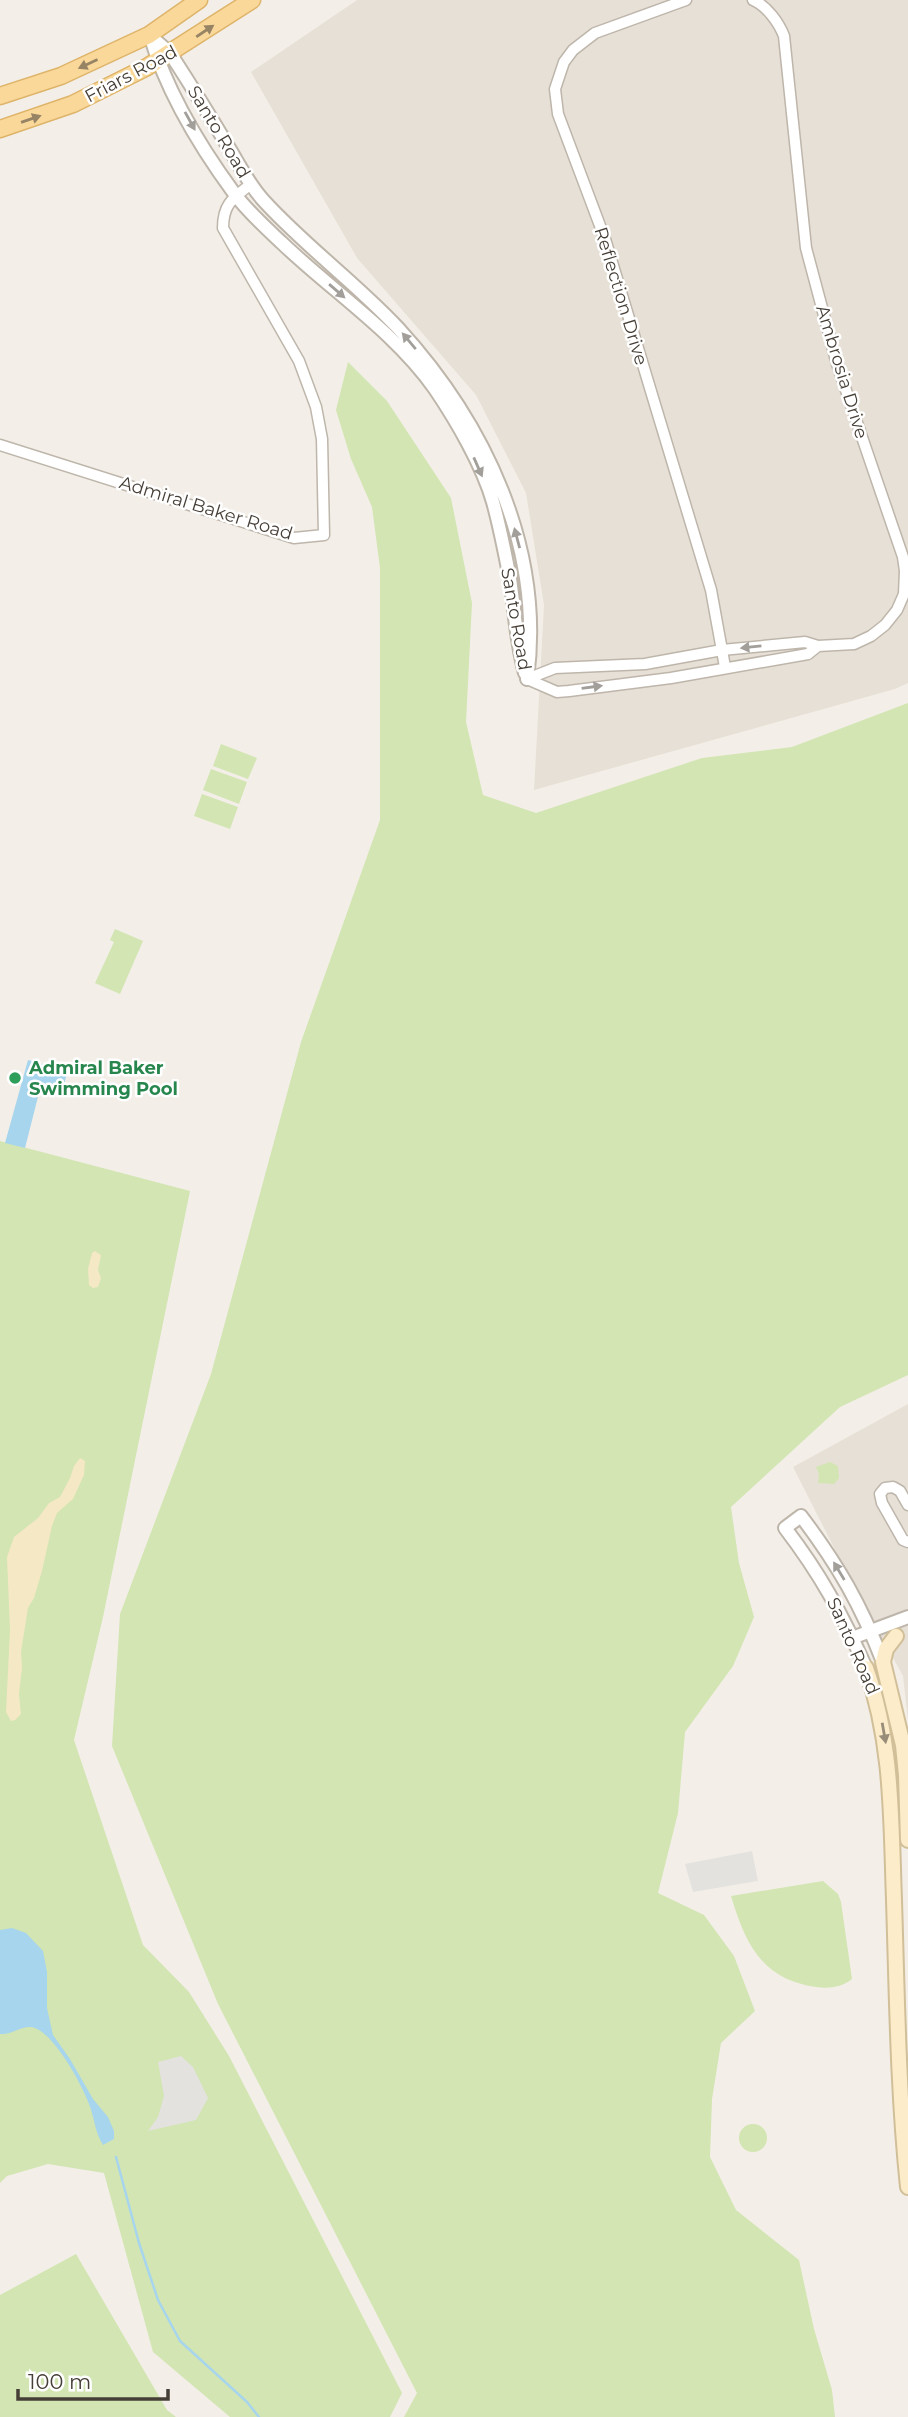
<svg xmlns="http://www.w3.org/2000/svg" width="908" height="2417" viewBox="0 0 908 2417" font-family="Montserrat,sans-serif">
  <rect width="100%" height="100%" fill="#f3efe8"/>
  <path fill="#e7e0d6" d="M 357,0 L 908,0 L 908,683 L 895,689 L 534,790 L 544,605 L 526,493 L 476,395 L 357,258 L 251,72 Z
    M 908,1404 L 908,1720 L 903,1676 L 857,1593 L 793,1467 Z"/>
  <path fill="#d2e5b2" d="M 348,362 L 387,401 L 451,498 L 472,603 L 466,722 L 483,795 L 536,813 L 702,758 L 792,747 L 908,703 L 908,1375 L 840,1407 L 731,1507 L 739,1563 L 754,1617 L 733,1666 L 685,1732 L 678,1813 L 658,1893 L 704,1915 L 734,1956 L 755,2011 L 721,2043 L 712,2099 L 710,2157 L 736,2210 L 799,2260 L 814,2329 L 832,2390 L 835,2417 L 404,2417 L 417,2393 L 218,2004 L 112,1746 L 120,1614 L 211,1374 L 301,1042 L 380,820 L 380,568 L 372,507 L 351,459 L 336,410 Z
    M 221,744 L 257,758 L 248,779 L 213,766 Z
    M 211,769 L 247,782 L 239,804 L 203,790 Z
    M 202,794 L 238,807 L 230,829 L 194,816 Z
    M 115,929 L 143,941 L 120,994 L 95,983 L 114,942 L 110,940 Z
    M 0,1141 L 190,1191 L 103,1617 L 74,1740 L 143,1945 L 189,1992 L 229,2056 L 402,2393 L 390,2417 L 230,2417 L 153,2352 L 104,2173 L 48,2164 L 7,2176 L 0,2183 Z
    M 830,1462 L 838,1466 L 839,1478 L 834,1484 L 818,1483 L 819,1474 L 816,1467 Z
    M 823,1881 L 838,1894 L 841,1902 L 852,1979 C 842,1987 829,1989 816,1987 C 762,1980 745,1943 731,1896 Z
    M739 2138a14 14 0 1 1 28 0a14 14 0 1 1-28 0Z
    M 76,2254 L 167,2410 L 176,2417 L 0,2417 L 0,2295 Z"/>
  <path fill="#f5e8c5" d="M 95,1251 L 101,1255 L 98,1270 L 101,1278 L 98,1287 L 93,1288 L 89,1285 L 88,1269 L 92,1253 Z
    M 80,1458 L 85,1461 L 84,1475 L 73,1499 L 57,1513 L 52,1526 L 42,1571 L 34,1598 L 28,1608 L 21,1652 L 22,1668 L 19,1694 L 21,1714 L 15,1720 L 11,1721 L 6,1712 L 10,1630 L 7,1557 L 14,1537 L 38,1518 L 49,1503 L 60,1497 L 70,1478 L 74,1466 Z"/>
  <path fill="#e4e2df" d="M 752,1851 L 758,1881 L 693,1892 L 685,1864 Z
    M 181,2056 L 193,2067 L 208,2098 L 196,2120 L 148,2131 L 158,2117 L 164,2096 L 158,2062 Z"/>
  <path fill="#a7d5ed" d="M 28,1060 L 68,1071 L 62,1090 L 41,1085 L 25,1148 L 5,1143 Z
    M 12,1928 L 26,1933 L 43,1951 L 47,1972 L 47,2008 L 53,2035 L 70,2059 L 93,2099 L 108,2117 L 114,2131 L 114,2139 L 103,2145 C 94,2130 95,2119 89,2104 C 82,2085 53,2030 31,2027 C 21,2026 11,2035 0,2034 L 0,1930 Z"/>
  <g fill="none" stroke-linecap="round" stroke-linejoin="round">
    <path stroke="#a7d5ed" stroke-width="2.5" d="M 116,2157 L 139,2243 L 158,2300 L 180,2341 L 247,2402 L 259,2417"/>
    <g stroke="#beb6ab" stroke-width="13">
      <path id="minor" d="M 686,0 L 595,33 L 573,50 L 564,62 L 555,89 L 558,114 L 605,239 L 711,590 L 725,667
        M 0,445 L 294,538 L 324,535 L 322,439 L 316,407 L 299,361 L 223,228 C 223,204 233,198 251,184
        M 527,679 L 555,668 L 645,664 L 722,650 L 805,642 L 818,646 L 854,644 L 871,636 L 885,625 L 897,610 L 904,594 L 905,571 L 903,557 L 837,364 L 806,248 L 784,36 C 779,23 767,6 753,0
        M 527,679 L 557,692 L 569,691 L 671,678 L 808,654 L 818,646
        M 908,1505 L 900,1491 L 893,1487 L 885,1488 L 880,1494 L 882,1503 L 903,1540 L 908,1542"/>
    </g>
    <g stroke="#beb6ab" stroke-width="16">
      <path id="tertiary" d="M 149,35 L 170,53 C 190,84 210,116 229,148 C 240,166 249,185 264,201 C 305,246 356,283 398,328 C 484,422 545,548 527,679
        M 150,35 C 166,90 201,148 234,193 C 247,211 266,228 282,243 C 332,291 394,331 435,389 C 456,420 483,466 493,502 C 500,527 505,553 510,579 C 515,611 516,642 525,673
        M 852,1638 L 908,1617
        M 866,1668 C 842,1614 821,1575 785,1528 L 801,1516 C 838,1565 861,1605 883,1662"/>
    </g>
    <g stroke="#d1bf99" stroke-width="18">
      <path id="secondary" d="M 896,1636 L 886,1649 L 883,1662 L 903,1745 L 906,1775 L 908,1840
        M 866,1668 C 893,1744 891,1820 894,1900 C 897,1996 898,2092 908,2187"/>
    </g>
    <g stroke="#deb46a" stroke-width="19">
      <path id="primary" d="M 0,96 L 61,76 L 149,35 L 199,0
        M 0,129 L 73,104 L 147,67 L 252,0"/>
    </g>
    <use href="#minor" stroke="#fff" stroke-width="10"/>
    <use href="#tertiary" stroke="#fff" stroke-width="12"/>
    <use href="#secondary" stroke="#fcecc9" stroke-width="14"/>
    <use href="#primary" stroke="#f9d89a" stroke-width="16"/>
  </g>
  <defs><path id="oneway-solid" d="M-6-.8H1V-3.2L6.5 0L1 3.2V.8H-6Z" transform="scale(1.75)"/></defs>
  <g fill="#978464">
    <use href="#oneway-solid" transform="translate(205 31) rotate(-34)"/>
    <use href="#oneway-solid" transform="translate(88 64) rotate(155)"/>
    <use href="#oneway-solid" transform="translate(31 119) rotate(-19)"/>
  </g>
  <g fill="#a29f9b">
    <use href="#oneway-solid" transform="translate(190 121) rotate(61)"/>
    <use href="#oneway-solid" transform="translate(337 291) rotate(41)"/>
    <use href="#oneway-solid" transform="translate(409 341) rotate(-130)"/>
    <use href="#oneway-solid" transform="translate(478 467) rotate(66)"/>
    <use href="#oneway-solid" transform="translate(517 538) rotate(-105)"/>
    <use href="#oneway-solid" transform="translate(751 647) rotate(174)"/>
    <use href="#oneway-solid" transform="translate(592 687) rotate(-8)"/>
    <use href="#oneway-solid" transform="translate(839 1571) rotate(-121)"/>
  </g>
  <use fill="#988d79" href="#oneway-solid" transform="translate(884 1733) rotate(80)"/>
  <circle fill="#2e9e5b" stroke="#fff" stroke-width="2.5" cx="15" cy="1078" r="7"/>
  <g text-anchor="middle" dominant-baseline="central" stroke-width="5" stroke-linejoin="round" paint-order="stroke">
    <g font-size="18" fill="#463f37" stroke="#fff">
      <text transform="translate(131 74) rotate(-28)">Friars Road</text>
      <text transform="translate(219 132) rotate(59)">Santo Road</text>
      <text transform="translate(621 296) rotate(73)">Reflection Drive</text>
      <text transform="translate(842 372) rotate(73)">Ambrosia Drive</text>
      <text transform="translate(206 508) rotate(17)">Admiral Baker Road</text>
      <text transform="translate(516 619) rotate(80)">Santo Road</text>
      <text transform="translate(853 1646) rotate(66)">Santo Road</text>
    </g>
    <g font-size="18" font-weight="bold" fill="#27864d" stroke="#fff" text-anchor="start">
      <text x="29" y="1068">Admiral Baker<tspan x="29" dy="21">Swimming Pool</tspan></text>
    </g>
  </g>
  <path d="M18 2389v10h150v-10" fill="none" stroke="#463f37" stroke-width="3.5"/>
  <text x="28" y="2389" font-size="21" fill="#463f37" stroke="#ffffff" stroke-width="5" paint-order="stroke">100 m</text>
</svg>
